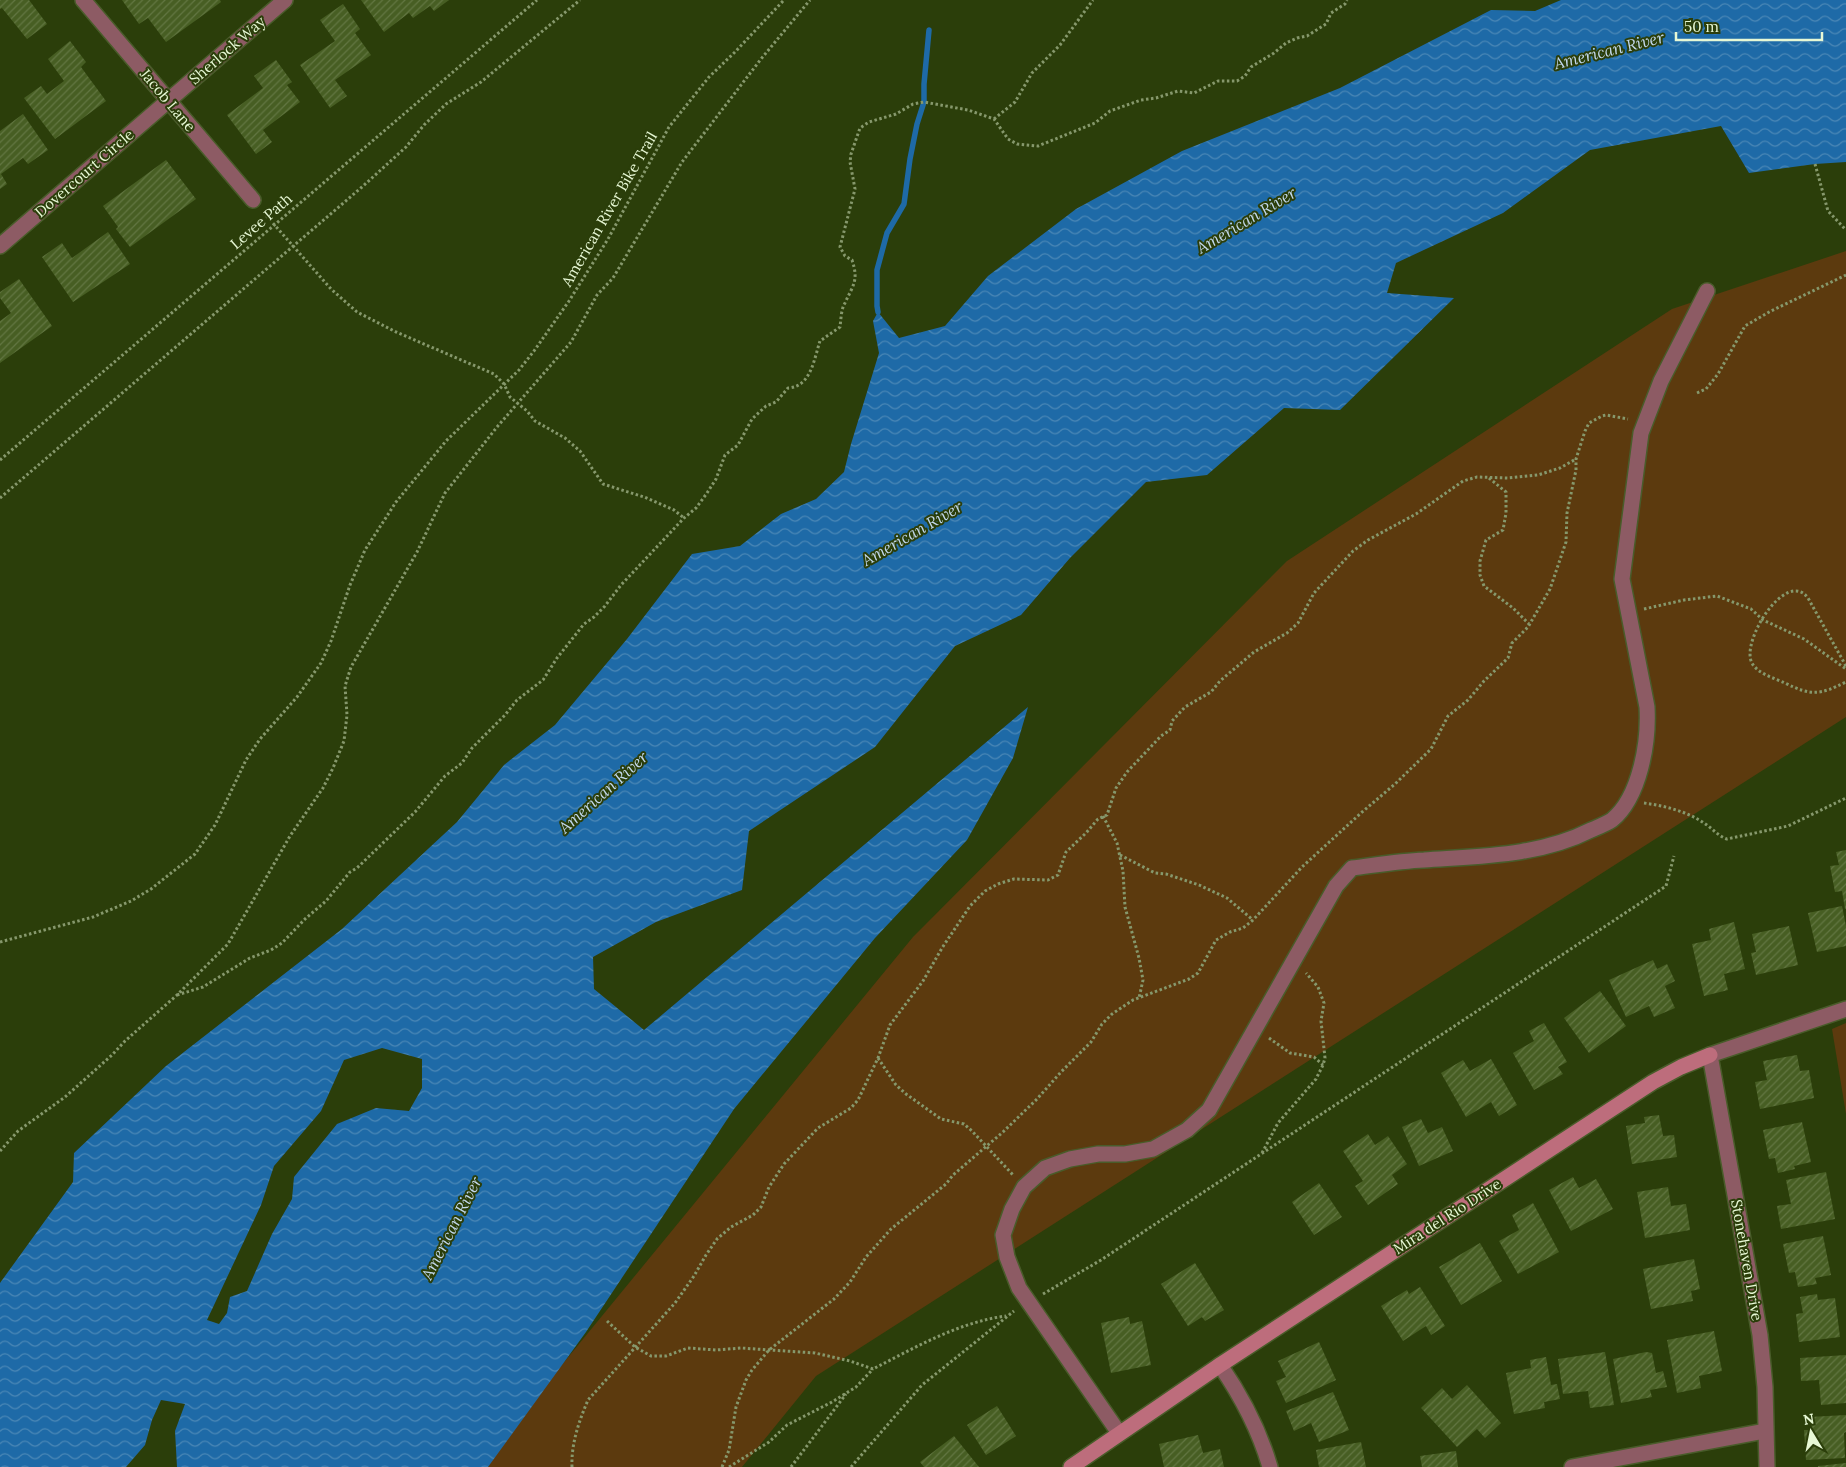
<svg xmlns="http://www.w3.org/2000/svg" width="1846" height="1467" viewBox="0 0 1846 1467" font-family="Lora,serif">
  <defs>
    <pattern id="water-waves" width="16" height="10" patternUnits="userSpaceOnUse" patternTransform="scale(1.25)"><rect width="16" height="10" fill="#1e6aa7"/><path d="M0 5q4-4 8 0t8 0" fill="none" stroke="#4a87b6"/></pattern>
    <pattern id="building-hatch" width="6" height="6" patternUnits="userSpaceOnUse" patternTransform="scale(1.25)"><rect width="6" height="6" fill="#475e23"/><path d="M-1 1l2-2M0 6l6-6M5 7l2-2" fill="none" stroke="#627642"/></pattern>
  </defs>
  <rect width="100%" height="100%" fill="#2b3e0a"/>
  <path fill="#5c3a0e" d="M 1846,251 L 1846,717 L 816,1376 L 742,1467 L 478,1467 L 913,937 L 1287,561 L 1672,309 Z
    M 1846,1023 L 1846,1114 L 1832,1029 Z"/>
  <path fill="url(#water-waves)" fill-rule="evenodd" d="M 1561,0 L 1846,0 L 1846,162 L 1815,164 L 1749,173 L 1721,126 L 1590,150 L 1503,213 L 1396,263 L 1387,293 L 1454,298 L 1340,410 L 1284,408 L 1207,475 L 1146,482 L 1070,558 L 1021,615 L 955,646 L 875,747 L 749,831 L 742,890 L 656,922 L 593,957 L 594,989 L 644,1030 L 1028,707 L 1013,758 L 967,840 L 875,938 L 734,1109 L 586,1332 L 488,1467 L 177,1467 L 175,1431 L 185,1404 L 161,1400 L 152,1420 L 145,1445 L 126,1467 L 0,1467 L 0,1283 L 73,1182 L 74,1153 L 166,1066 L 342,929 L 457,822 L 504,765 L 555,725 L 627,639 L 692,554 L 740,546 L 781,514 L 816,499 L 844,472 L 851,444 L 879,353 L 873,321 L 878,312 L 899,338 L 945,326 L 988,276 L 1076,209 L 1182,151 L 1340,88 L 1491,10 L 1535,11 ZM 382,1048 L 422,1059 L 422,1088 L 409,1111 L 376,1108 L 337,1124 L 294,1177 L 292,1199 L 272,1234 L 247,1291 L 230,1297 L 227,1313 L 219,1324 L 207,1320 L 261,1205 L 274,1166 L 321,1111 L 344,1060 Z"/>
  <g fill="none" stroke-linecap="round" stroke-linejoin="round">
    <path stroke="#1e6aa7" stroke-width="5.5" d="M 878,312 L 877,306 L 877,270 L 887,233 L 904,204 L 910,159 L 917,124 L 924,102 L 924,84 L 929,30"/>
  </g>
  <path fill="url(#building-hatch)" d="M 0,0 L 29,0 L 47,24 L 27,39 L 2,8 L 0,9 Z
    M 122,0 L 220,0 L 221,2 L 166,42 L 148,18 L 139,24 Z
    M 361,0 L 449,0 L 434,11 L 430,6 L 413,18 L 409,13 L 384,32 Z
    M 343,4 L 360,29 L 355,33 L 371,55 L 335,80 L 347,96 L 330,108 L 300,65 L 335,41 L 320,20 Z
    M 70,41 L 86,62 L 81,67 L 106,101 L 55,139 L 24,98 L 41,86 L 47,94 L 64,81 L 48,59 Z
    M 276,60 L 292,82 L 287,85 L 300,102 L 263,130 L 272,142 L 256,154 L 227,115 L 263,88 L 254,76 Z
    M 23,114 L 48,150 L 28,164 L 23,158 L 1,174 L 7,184 L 0,189 L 0,131 Z
    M 166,160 L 196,199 L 130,247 L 116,229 L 118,227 L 103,206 Z
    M 108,232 L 130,264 L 73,302 L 42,257 L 62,243 L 72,258 Z
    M 19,279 L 52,326 L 0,363 L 0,321 L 11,313 L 0,298 L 0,292 Z
    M 1846,850 L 1846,909 L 1845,909 L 1842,891 L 1835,892 L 1830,866 L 1839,865 L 1836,852 Z
    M 1842,906 L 1846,926 L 1846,946 L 1817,952 L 1808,913 Z
    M 1734,922 L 1745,969 L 1724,974 L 1728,990 L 1704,996 L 1692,944 L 1711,940 L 1709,929 Z
    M 1789,926 L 1798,965 L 1756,975 L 1751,953 L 1756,952 L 1752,934 Z
    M 1653,960 L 1657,969 L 1667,964 L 1675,981 L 1665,986 L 1675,1008 L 1654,1017 L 1649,1006 L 1626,1017 L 1609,980 Z
    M 1600,991 L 1626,1026 L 1589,1053 L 1564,1018 Z
    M 1544,1023 L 1567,1062 L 1558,1067 L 1563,1074 L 1534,1090 L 1513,1053 L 1534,1041 L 1529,1031 Z
    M 1797,1055 L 1800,1071 L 1809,1070 L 1814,1098 L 1760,1109 L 1755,1082 L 1767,1080 L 1763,1061 Z
    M 1491,1059 L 1517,1105 L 1499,1116 L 1491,1102 L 1466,1117 L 1441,1073 L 1463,1060 L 1470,1071 Z
    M 1659,1115 L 1663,1136 L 1674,1135 L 1677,1157 L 1632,1164 L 1626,1126 L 1645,1123 L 1644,1117 Z
    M 1421,1119 L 1428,1133 L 1442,1127 L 1453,1151 L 1419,1166 L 1402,1127 Z
    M 1802,1122 L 1811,1162 L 1794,1166 L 1795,1169 L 1778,1173 L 1775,1158 L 1769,1159 L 1763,1130 Z
    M 1368,1134 L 1375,1145 L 1388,1136 L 1407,1164 L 1392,1175 L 1398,1184 L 1368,1205 L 1355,1186 L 1363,1181 L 1343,1151 Z
    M 1826,1172 L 1835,1219 L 1781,1229 L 1777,1206 L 1791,1204 L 1786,1180 Z
    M 1573,1177 L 1579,1188 L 1596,1179 L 1613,1209 L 1571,1231 L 1549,1190 Z
    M 1319,1183 L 1342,1217 L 1314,1235 L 1292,1202 Z
    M 1668,1187 L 1671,1206 L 1686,1204 L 1690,1230 L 1645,1238 L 1637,1192 Z
    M 1533,1203 L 1559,1252 L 1518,1274 L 1499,1241 L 1519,1230 L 1512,1215 Z
    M 1823,1236 L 1831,1275 L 1815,1278 L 1817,1284 L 1798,1287 L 1795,1272 L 1789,1273 L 1783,1244 Z
    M 1480,1243 L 1502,1281 L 1461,1305 L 1439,1267 Z
    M 1694,1259 L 1700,1289 L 1691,1291 L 1693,1301 L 1651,1309 L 1643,1269 Z
    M 1195,1263 L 1224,1310 L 1205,1321 L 1202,1317 L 1188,1326 L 1161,1284 Z
    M 1420,1287 L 1445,1326 L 1431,1335 L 1426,1326 L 1403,1341 L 1381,1306 L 1407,1290 L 1409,1294 Z
    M 1817,1294 L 1818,1300 L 1835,1298 L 1840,1337 L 1799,1342 L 1796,1314 L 1803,1313 L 1800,1297 Z
    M 1129,1317 L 1130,1324 L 1142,1321 L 1151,1365 L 1111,1373 L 1101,1323 Z
    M 1714,1331 L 1722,1371 L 1699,1376 L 1701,1388 L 1677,1393 L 1667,1340 Z
    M 1319,1342 L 1336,1380 L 1286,1403 L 1276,1381 L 1286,1377 L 1278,1361 Z
    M 1605,1352 L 1614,1405 L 1590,1408 L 1588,1391 L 1563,1394 L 1558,1359 Z
    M 1646,1352 L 1652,1353 L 1656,1373 L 1663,1371 L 1667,1387 L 1650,1390 L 1652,1397 L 1621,1403 L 1613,1359 Z
    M 1846,1355 L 1846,1403 L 1821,1405 L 1819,1380 L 1801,1381 L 1800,1358 Z
    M 1546,1357 L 1551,1385 L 1557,1384 L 1560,1399 L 1544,1402 L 1545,1408 L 1514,1414 L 1506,1373 L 1531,1368 L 1530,1360 Z
    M 1467,1385 L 1501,1423 L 1485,1438 L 1477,1429 L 1457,1447 L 1421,1408 L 1442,1388 L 1452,1399 Z
    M 1333,1392 L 1349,1430 L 1319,1442 L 1311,1423 L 1294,1431 L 1286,1411 Z
    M 997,1406 L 1016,1436 L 986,1455 L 967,1425 Z
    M 1846,1415 L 1846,1432 L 1844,1433 L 1845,1458 L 1806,1460 L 1804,1430 L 1810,1430 L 1809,1417 Z
    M 1198,1435 L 1203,1453 L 1220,1449 L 1224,1467 L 1164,1467 L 1159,1444 Z
    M 954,1436 L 979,1467 L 924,1467 L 920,1462 Z
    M 1361,1442 L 1366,1467 L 1319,1467 L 1316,1450 Z
    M 1456,1451 L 1458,1467 L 1422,1467 L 1420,1456 Z
    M 1846,1463 L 1846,1467 L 1818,1467 L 1818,1466 Z"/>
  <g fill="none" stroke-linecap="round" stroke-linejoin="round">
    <g stroke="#495c2a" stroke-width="18">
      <path id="street" d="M 83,0 L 253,200
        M 0,246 L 285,0
        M 1220,1365 C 1242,1397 1259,1429 1270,1467
        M 1119,1433 L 1019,1288 L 1007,1257 L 1003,1235 L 1012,1209 L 1024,1187 L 1045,1168 L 1070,1159 L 1098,1154 L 1125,1154 L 1153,1149 L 1187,1130 L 1209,1110 L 1336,886 L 1352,868 C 1376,865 1400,861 1424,860 C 1481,856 1540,856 1591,830 C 1598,827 1606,824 1612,820 C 1640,797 1649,742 1647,707 L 1622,579 L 1641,433 L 1661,381 L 1707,291
        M 1572,1467 L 1765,1431
        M 1767,1467 L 1765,1387 L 1760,1335 L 1710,1055 L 1846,1009"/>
    </g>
    <g stroke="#495c2a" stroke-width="18">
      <path id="secondary" d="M 1071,1467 L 1220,1365 L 1653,1082 L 1681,1067 L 1710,1055"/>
    </g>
    <path stroke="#86986c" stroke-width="3" stroke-dasharray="2.5 2.5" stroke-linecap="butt" d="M 994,119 L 1015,102 L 1032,73 L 1060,45 L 1093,0
      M 1815,164 L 1828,211 L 1846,230
      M 263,212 L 331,289 L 357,312 L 396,332 L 494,374 L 504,384 L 510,397 L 527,411 L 535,421 L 565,438 L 580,451 L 603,484 L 644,497 L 674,510 L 684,518
      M 1697,393 L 1706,389 L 1718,374 L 1745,326 L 1771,311 L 1846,275
      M 0,460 L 537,0
      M 1489,478 L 1506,492 L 1506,513 L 1503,530 L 1486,540 L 1480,561 L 1480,575 L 1484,586 L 1513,608 L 1529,624
      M 0,498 L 362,187 L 406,147 L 424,125 L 446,104 L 481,82 L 580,0
      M 1644,609 L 1684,600 L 1717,596 L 1751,609 L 1763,620 L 1804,639 L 1846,669
      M 1846,666 L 1808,598 C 1786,568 1740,642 1752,663 C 1758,674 1774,678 1785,683 C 1811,696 1820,695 1846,682
      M 1644,803 C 1665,806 1686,811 1704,823 C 1712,828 1718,836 1727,839 L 1788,826 L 1846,798
      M 1103,816 L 1117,843 L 1123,871 L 1125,907 L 1139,958 L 1143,980 L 1139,998
      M 1120,855 L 1155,873 L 1166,874 L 1199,885 L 1227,898 L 1253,920
      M 0,942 L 93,917 L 131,901 L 151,889 L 195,854 L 215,825 L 246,760 L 260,739 L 297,697 L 321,663 L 331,641 L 350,585 L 365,550 L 396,502 L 446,441 L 519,370 L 534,351 L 569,301 L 608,239 L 669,127 L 709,77 L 735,52 L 784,0
      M 177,995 L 203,987 L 250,958 L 271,950 L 282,943 L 305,919 L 326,901 L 350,872 L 357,868 L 415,812 L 445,776 L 462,763 L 472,748 L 505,715 L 517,700 L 543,680 L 557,658 L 584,624 L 594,617 L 605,606 L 621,585 L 684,518 L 696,508 L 707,493 L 716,479 L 725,455 L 738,445 L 752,419 L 766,406 L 776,402 L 788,388 C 811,387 814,359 820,341 L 840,327 C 841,320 841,309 845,303 C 853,285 859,281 852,260 L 845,256 L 840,247 L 855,189 L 850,162 L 851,154 L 860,128 L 869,122 L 896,114 L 913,104 L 924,102 L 968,110 L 994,119 L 1008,139 L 1017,144 L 1038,146 L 1095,123 L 1110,111 L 1141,100 L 1156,98 L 1178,91 L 1194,93 L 1218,81 L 1237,81 L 1245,76 L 1251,67 L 1274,53 L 1286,43 L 1297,38 L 1307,36 L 1326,24 L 1331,13 L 1345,4 L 1347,0
      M 1269,1038 L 1290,1053 L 1314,1057 L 1323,1065
      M 878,1058 L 896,1085 L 906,1094 L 941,1119 L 964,1124 L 972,1131 L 1014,1176
      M 0,1151 L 18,1131 L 65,1097 L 112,1055 L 125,1041 L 177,995 L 228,944 L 290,836 L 323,788 L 333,768 L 344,741 L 347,715 L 345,686 L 351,667 L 417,552 L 445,493 L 497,427 L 571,342 L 597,295 L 613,278 L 682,162 L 761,59 L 810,0
      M 1262,1153 L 1278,1123 L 1316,1079 L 1323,1065 L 1325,1058 L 1321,1021 L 1324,1003 L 1318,987 L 1306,973
      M 1043,1294 L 1101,1260 L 1666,886 L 1674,856
      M 607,1321 L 635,1347 L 651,1356 L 666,1356 L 688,1348 L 716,1350 L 741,1348 L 815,1353 L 850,1361 L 873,1369 C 914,1348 959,1322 1006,1316
      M 572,1467 C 571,1444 579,1421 588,1400 L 675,1303 L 694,1276 L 706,1255 L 717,1239 L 731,1227 L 753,1215 L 761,1207 L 769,1187 L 784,1164 L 818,1128 L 851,1108 L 858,1100 L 878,1058 L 890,1025 L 923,981 L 942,948 L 970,906 L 985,891 L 998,884 L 1014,879 L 1048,880 L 1058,875 L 1066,852 L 1086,833 L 1098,819 L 1107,815 L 1116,788 L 1127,772 L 1161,736 L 1170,730 L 1172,721 L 1185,707 L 1211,692 L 1220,681 L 1254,652 L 1287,633 L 1298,623 L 1314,593 L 1353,551 L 1368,540 L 1416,514 L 1463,481 L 1477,477 L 1508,478 L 1538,475 L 1560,468 L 1576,459
      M 722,1467 L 729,1450 L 736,1407 L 746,1380 L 752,1370 L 769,1350 L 834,1299 L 850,1282 L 866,1257 L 891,1229 L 946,1184 L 953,1175 L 1003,1132 L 1037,1099 L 1061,1072 L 1091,1042 L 1102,1024 L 1112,1014 L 1133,1000 L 1189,979 L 1198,973 L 1216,940 L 1230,932 L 1243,928 L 1253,920 L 1302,867 L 1361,813 L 1395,784 L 1431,749 L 1448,716 L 1468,700 L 1484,681 L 1508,658 L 1512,643 L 1528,627 L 1550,589 L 1566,542 L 1567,513 L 1576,470 L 1576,459 L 1585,431 L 1589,423 L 1602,416 L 1606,415 L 1628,419
      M 729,1467 L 769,1442 L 787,1425 L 832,1402 L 856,1387 L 873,1369
      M 791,1467 L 846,1394
      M 851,1467 L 922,1385 L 1014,1311"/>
    <use href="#street" stroke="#8d5b64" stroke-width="15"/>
    <use href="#secondary" stroke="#bd6d7c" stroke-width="15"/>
  </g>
  <g text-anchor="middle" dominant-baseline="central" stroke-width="4" stroke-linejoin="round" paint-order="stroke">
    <g font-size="15" fill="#e7f8d5" stroke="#2b3e0a">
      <text transform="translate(227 50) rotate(-41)">Sherlock Way</text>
      <text transform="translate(168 100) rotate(50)">Jacob Lane</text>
      <text transform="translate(84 173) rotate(-41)">Dovercourt Circle</text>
      <text transform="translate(609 209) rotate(-60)">American River Bike Trail</text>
      <text transform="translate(261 221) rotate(-41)">Levee Path</text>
      <text transform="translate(1447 1216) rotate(-33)">Mira del Rio Drive</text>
      <text transform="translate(1747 1260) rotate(80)">Stonehaven Drive</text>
    </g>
    <g font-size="16" font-style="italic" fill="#c3d8ec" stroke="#2b3e0a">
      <text transform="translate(1609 50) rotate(-14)">American River</text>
      <text transform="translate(1246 220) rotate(-31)">American River</text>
      <text transform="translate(912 533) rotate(-30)">American River</text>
      <text transform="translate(603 792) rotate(-42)">American River</text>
      <text transform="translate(451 1228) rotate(-63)">American River</text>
    </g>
  </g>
  <g transform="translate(1811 1432) rotate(350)" stroke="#2b3e0a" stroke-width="4" paint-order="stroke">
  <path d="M0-4L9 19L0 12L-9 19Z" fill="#e7f8d5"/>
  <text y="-8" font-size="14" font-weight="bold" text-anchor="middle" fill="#e7f8d5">N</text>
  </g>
  <path d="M1676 32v8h146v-8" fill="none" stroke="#e7f8d5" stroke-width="2.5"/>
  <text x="1684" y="32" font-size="15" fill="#e7f8d5" stroke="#2b3e0a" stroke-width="4" paint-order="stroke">50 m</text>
</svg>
